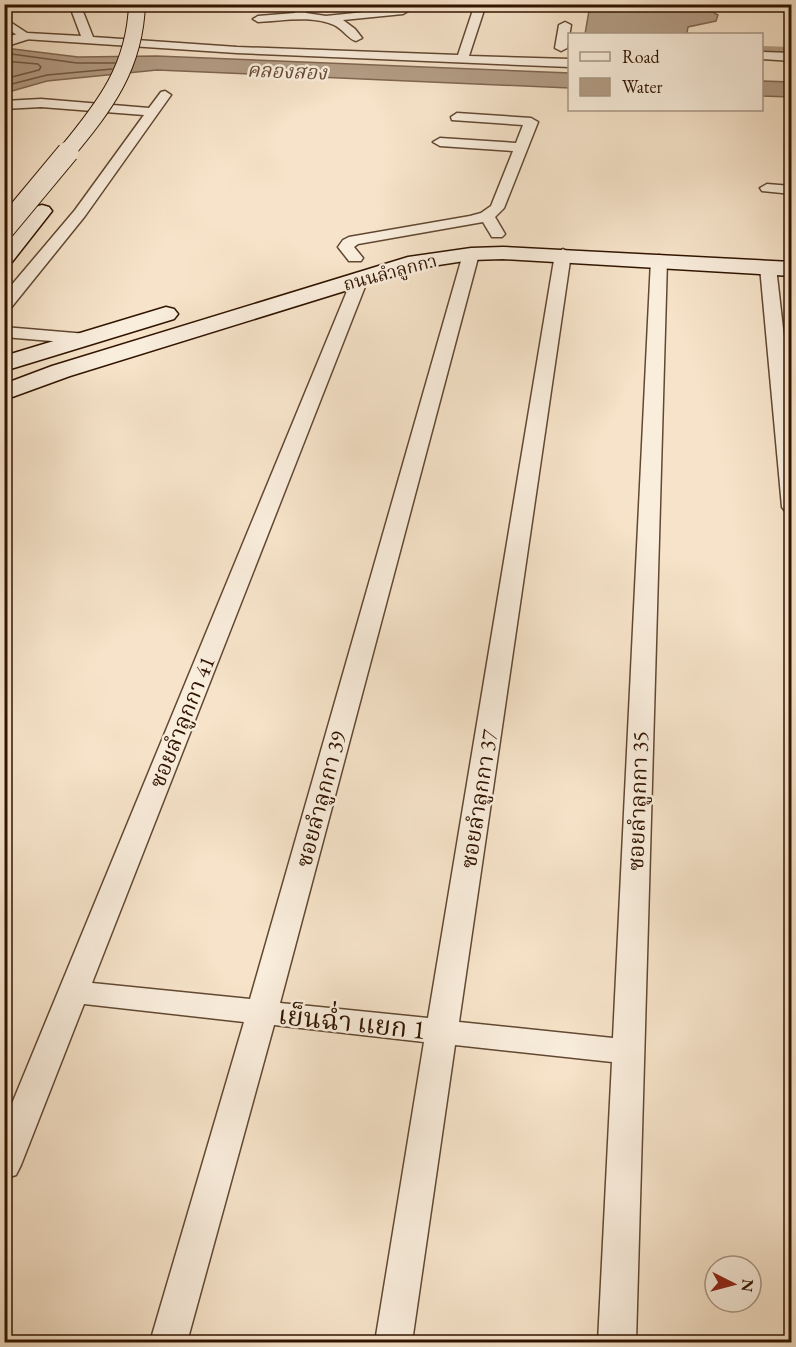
<svg xmlns="http://www.w3.org/2000/svg" width="796" height="1347" viewBox="0 0 796 1347" font-family="'EB Garamond','Noto Serif Thai',serif">
  <rect width="100%" height="100%" fill="#f6e3c9"/>
  <filter id="stains"><feTurbulence type="fractalNoise" baseFrequency=".00333" numOctaves="4"/><feColorMatrix values="0 0 0 0 .2 0 0 0 0 .09 0 0 0 0 .02 0 0 0 .5 -.17"/></filter>
  <radialGradient id="worn" r=".72"><stop offset=".6" stop-color="#630" stop-opacity="0"/><stop offset="1" stop-color="#630" stop-opacity=".3"/></radialGradient>
  <path fill="#b39d85" stroke="#7f6650" stroke-width="1.5" d="M 590,5 L 590,4 L 735,5 L 719,6 L 713,10 L 714,13 L 718,15 L 716,21 L 688,27 L 687,33 L 691,34 L 585,34 Z
    M 5,48 L 78,57 L 157,56 L 570,73 L 569,88 L 157,70 L 47,81 L 5,93 Z
    M 762,81 L 791,82 L 791,97 L 762,96 Z"/>
  <g fill="none" stroke-linecap="round" stroke-linejoin="round">
    <path stroke="#725842" stroke-width="1.5" d="M 4,53 L 77,63 L 115,63
      M 4,61 L 38,64 L 41,67 L 39,70 L 4,79
      M 4,86 L 47,75 L 112,69"/>
    <path fill="#b39d85" fill-rule="evenodd" d="M 762,46 L 792,47 L 792,55 L 762,54 Z"/>
    <g stroke="#624832" stroke-width="3">
      <path id="minor" d="M 69,4 L 80,4 L 93,37 L 237,47 L 458,55 L 475,4 L 486,4 L 469,56 L 570,59 L 570,67 L 237,53 L 24,39 L 4,27 L 4,18 L 27,33 L 81,36 Z
        M 296,4 L 306,4 L 306,13 L 326,16 L 403,8 L 408,11 L 403,14 L 343,20 L 355,29 L 362,38 L 356,41 C 348,39 343,29 334,25 C 311,15 282,21 258,22 L 253,19 L 258,16 L 295,13 Z
        M 565,22 L 571,25 L 567,48 L 561,51 L 555,48 L 559,25 Z
        M 762,52 L 792,53 L 792,61 L 762,59 Z
        M 165,91 L 171,95 L 85,216 L 10,309 L 4,310 L 4,294 L 75,210 L 144,115 L 41,107 L 4,109 L 4,101 L 41,99 L 149,108 L 161,92 Z
        M 457,113 L 531,118 L 538,122 L 504,208 L 495,217 L 505,234 L 502,237 L 492,237 L 483,222 L 358,244 L 354,247 L 363,258 L 361,261 L 349,261 L 338,247 L 343,240 L 349,237 L 470,216 L 481,213 L 491,206 L 513,151 L 440,146 L 433,142 L 440,138 L 516,143 L 523,125 L 452,120 L 451,117 Z
        M 767,184 L 792,186 L 792,194 L 762,191 L 760,188 Z
        M 471,249 L 479,254 L 280,1003 L 428,1018 L 555,254 L 563,249 L 571,254 L 459,1022 L 613,1038 L 651,260 L 659,255 L 665,257 L 667,260 L 636,1342 L 598,1342 L 612,1062 L 455,1045 L 412,1342 L 375,1342 L 424,1042 L 274,1025 L 187,1342 L 150,1342 L 244,1022 L 84,1004 L 21,1165 L 16,1175 L 4,1179 L 4,1123 L 352,279 L 360,274 L 368,279 L 92,983 L 250,999 L 463,254 Z
        M 768,262 L 776,267 L 792,408 L 792,513 L 785,511 L 782,507 L 760,267 Z
        M 4,327 L 87,334 L 93,335 L 96,339 L 93,343 L 87,344 L 4,337 Z"/>
    </g>
    <g stroke="#624832" stroke-width="3">
      <path id="tertiary" d="M 24,32 L 31,36 L 29,39 L 4,47 L 4,38 Z"/>
    </g>
    <g stroke="#311400" stroke-width="3">
      <path id="secondary" d="M 42,205 L 49,207 L 52,211 L 12,262 L 4,263 L 4,243 L 35,207 Z
        M 503,247 L 792,262 L 792,276 L 503,259 L 471,260 L 419,268 L 70,376 L 4,400 L 4,384 L 52,366 L 408,257 L 471,248 Z
        M 166,307 L 174,309 L 178,314 L 174,319 L 4,371 L 4,356 Z"/>
    </g>
    <use href="#minor" fill="#f9eddc" fill-rule="evenodd"/>
    <use href="#tertiary" fill="#f9eddc" fill-rule="evenodd"/>
    <use href="#secondary" fill="#f9eddc" fill-rule="evenodd"/>
    <g stroke="#311400" stroke-width="4">
      <path id="rail-far1" d="M 65,153 C 106,107 130,66 138,4"/>
    </g>
    <g stroke="#311400" stroke-width="4.5">
      <path id="rail" d="M 4,222 L 67,152"/>
    </g>
    <use href="#rail-far1" stroke="#f9eddc" stroke-width="2" stroke-dasharray="7" stroke-linecap="butt"/>
    <use href="#rail" stroke="#f9eddc" stroke-width="3" stroke-dasharray="9" stroke-linecap="butt"/>
    <g stroke="#311400" stroke-width="18" stroke-linecap="butt">
      <path id="secondary-bridge-far1" d="M 66,153 C 105,106 135,67 137,4"/>
    </g>
    <g stroke="#311400" stroke-width="23" stroke-linecap="butt">
      <path id="secondary-bridge" d="M 4,229 L 68,152"/>
    </g>
    <use href="#secondary-bridge-far1" stroke="#f9eddc" stroke-width="16"/>
    <use href="#secondary-bridge" stroke="#f9eddc" stroke-width="21"/>
  </g>
  <g text-anchor="middle" dominant-baseline="central" stroke-width="5" stroke-linejoin="round" paint-order="stroke">
    <g font-size="18" fill="#311400" stroke="#f9eddc">
      <text transform="translate(390 272) rotate(-15)">ถนนลำลูกกา</text>
    </g>
    <g font-size="20" font-style="italic" fill="#654b35" stroke="#f9eddc">
      <text transform="translate(287 71) rotate(2)">คลองสอง</text>
    </g>
    <g font-size="22" fill="#311400" stroke="#f9eddc">
      <text transform="translate(182 722) rotate(-68)">ซอยลำลูกกา 41</text>
      <text transform="translate(321 799) rotate(-75)">ซอยลำลูกกา 39</text>
      <text transform="translate(479 799) rotate(-81)">ซอยลำลูกกา 37</text>
      <text transform="translate(638 801) rotate(-88)">ซอยลำลูกกา 35</text>
    </g>
    <g font-size="27" fill="#311400" stroke="#f9eddc">
      <text transform="translate(352 1022) rotate(6)">เย็นฉ่ำ แยก 1</text>
    </g>
  </g>
  <rect width="796" height="1347" fill="none" stroke="#f6e3c9" stroke-width="24"/>
  <rect x="6" y="6" width="784" height="1335" fill="none" stroke="#311400" stroke-width="3"/>
  <rect x="12" y="12" width="772" height="1323" fill="none" stroke="#311400" stroke-width="1.5"/>
  <rect x="568" y="33" width="195" height="78" fill="#f9eddc" stroke="#a99684" stroke-width="1.5"/>
  <rect x="580" y="52" width="30" height="9" fill="#f9eddc" stroke="#a99684" stroke-width="1.5"/>
  <text x="622" y="63" font-size="18" fill="#311400">Road</text>
  <rect x="580" y="78" width="30" height="18" fill="#b39d85" stroke="#a99684" stroke-width="1.5"/>
  <text x="622" y="93" font-size="18" fill="#311400">Water</text>
  <g transform="translate(733 1284) rotate(96)"><circle r="28" fill="#f9eddc" stroke="#a99684" stroke-width="1.5"/>
  <path d="M0-4.5L10 22L0 15L-10 22Z" fill="#8f2418"/>
  <text y="-9" font-size="16" font-weight="bold" text-anchor="middle" fill="#311400">N</text>
  </g>
  <rect width="100%" height="100%" filter="url(#stains)"/>
  <rect width="100%" height="100%" fill="url(#worn)"/>
</svg>
